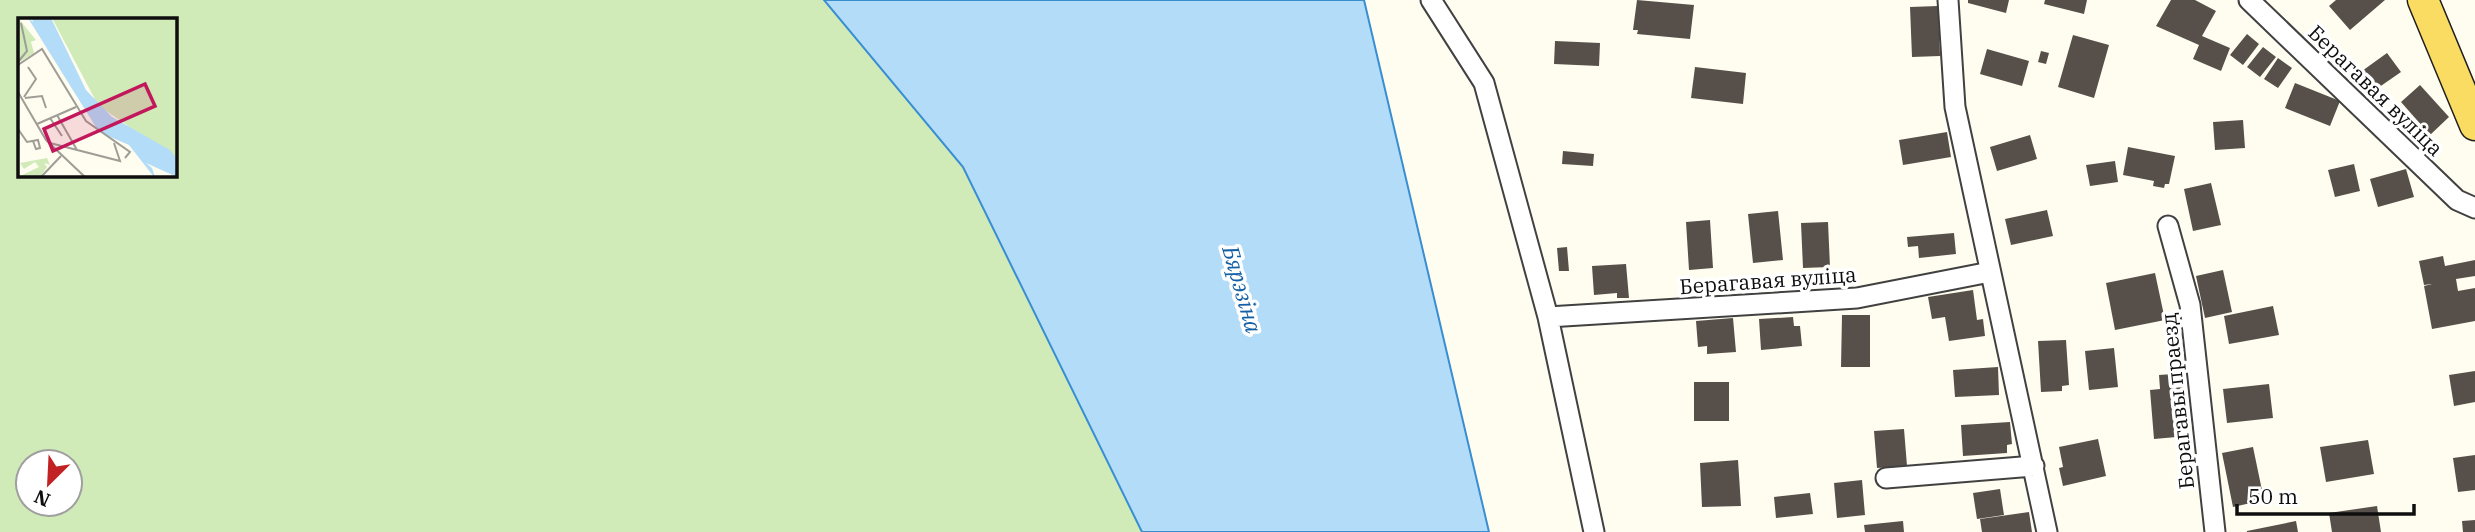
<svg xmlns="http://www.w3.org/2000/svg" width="2475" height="532" viewBox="0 0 2475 532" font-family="'IBM Plex Serif',serif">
  <rect width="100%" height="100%" fill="#fffdf0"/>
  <path fill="#d0ebb8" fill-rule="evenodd" d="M 0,0 L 856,0 L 982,166 L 1160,532 L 0,532 ZM 19,19 L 175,19 L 175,175 L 19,175 ZM 28,462 L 70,462 L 70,504 L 28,504 Z"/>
  <path fill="#b3dcf8" stroke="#388ed1" stroke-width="2" d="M 824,0 L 1364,0 L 1489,532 L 1142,532 L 963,167 Z"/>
  <path fill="#57504a" d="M 1637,0 L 1694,5 L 1690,39 L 1637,34 L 1638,30 L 1633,30 Z
    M 1968,0 L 2009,0 L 2006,13 L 1968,3 Z
    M 2045,0 L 2087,0 L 2084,14 L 2044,4 Z
    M 2171,0 L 2195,0 L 2216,11 L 2202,36 L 2230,48 L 2221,71 L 2193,59 L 2199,45 L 2156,26 Z
    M 2336,0 L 2385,0 L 2350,30 L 2329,6 Z
    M 1938,6 L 1940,56 L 1912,57 L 1910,7 Z
    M 2247,34 L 2259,44 L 2243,65 L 2230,55 Z
    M 2073,35 L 2109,45 L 2094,98 L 2058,87 Z
    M 1555,41 L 1600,43 L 1599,66 L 1554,64 Z
    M 2263,47 L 2276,57 L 2260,77 L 2247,67 Z
    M 1987,49 L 2029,61 L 2022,86 L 1980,74 Z
    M 2041,51 L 2049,53 L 2046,64 L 2038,62 Z
    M 2387,53 L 2401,72 L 2375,90 L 2362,71 Z
    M 2278,58 L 2292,68 L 2278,88 L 2264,79 Z
    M 1695,67 L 1746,73 L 1743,104 L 1691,98 Z
    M 2295,83 L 2340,101 L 2330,126 L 2285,108 Z
    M 2420,85 L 2449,117 L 2430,135 L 2401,102 Z
    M 2243,120 L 2245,148 L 2215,150 L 2213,122 Z
    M 1947,132 L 1951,157 L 1903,165 L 1899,140 Z
    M 2030,135 L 2037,159 L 1997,171 L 1990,147 Z
    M 2128,147 L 2175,156 L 2169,184 L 2165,184 L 2164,188 L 2153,186 L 2154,181 L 2123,175 Z
    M 1563,151 L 1594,154 L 1593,166 L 1562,164 Z
    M 2115,161 L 2118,182 L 2090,186 L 2086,165 Z
    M 2354,164 L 2360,191 L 2335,197 L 2328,170 Z
    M 2406,169 L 2414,197 L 2378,207 L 2370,179 Z
    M 2211,183 L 2221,225 L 2193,231 L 2184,189 Z
    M 2047,210 L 2053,236 L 2011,245 L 2005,219 Z
    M 1778,211 L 1783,260 L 1753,263 L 1748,214 Z
    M 1710,220 L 1713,268 L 1689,270 L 1686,222 Z
    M 1828,222 L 1830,267 L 1803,268 L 1801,223 Z
    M 1954,233 L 1956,254 L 1919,258 L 1918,246 L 1908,247 L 1907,237 Z
    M 1567,247 L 1569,271 L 1559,271 L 1557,248 Z
    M 2443,256 L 2445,266 L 2475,260 L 2475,276 L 2456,279 L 2458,291 L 2475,288 L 2475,321 L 2432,329 L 2424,286 L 2432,284 L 2424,285 L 2419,261 Z
    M 1626,264 L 1629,298 L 1617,298 L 1617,293 L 1594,295 L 1592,266 Z
    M 2223,270 L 2232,312 L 2205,318 L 2196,276 Z
    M 2155,273 L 2165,320 L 2115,330 L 2106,283 Z
    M 1973,290 L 1977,320 L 1983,319 L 1985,336 L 1949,341 L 1945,317 L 1932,319 L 1928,297 Z
    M 2273,306 L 2279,335 L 2229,344 L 2224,316 Z
    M 1842,315 L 1870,315 L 1870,367 L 1841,367 Z
    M 1793,317 L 1794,326 L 1800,326 L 1802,346 L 1761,350 L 1759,319 Z
    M 1733,318 L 1736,352 L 1707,354 L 1707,346 L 1698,347 L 1696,321 Z
    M 2066,340 L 2069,385 L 2062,386 L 2062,391 L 2041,392 L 2038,341 Z
    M 2114,348 L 2118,387 L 2089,390 L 2085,351 Z
    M 1998,367 L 1999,395 L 1955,397 L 1953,370 Z
    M 2475,371 L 2475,402 L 2454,406 L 2449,375 Z
    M 2173,374 L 2174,388 L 2184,387 L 2188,436 L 2154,439 L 2150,390 L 2160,389 L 2159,375 Z
    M 1694,382 L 1729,382 L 1729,421 L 1694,421 Z
    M 2269,384 L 2273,418 L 2227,423 L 2223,389 Z
    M 2010,422 L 2012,444 L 2007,445 L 2007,453 L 1963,456 L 1961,425 Z
    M 1904,429 L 1907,466 L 1877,468 L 1874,431 Z
    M 2098,439 L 2106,476 L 2063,486 L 2059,468 L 2063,467 L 2059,447 Z
    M 2368,440 L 2374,474 L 2326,482 L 2320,447 Z
    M 2253,447 L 2264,500 L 2233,507 L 2222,453 Z
    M 2475,455 L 2475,490 L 2458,492 L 2453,458 Z
    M 1738,460 L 1741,506 L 1702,507 L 1700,463 Z
    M 1862,480 L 1865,515 L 1837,518 L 1834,483 Z
    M 2000,489 L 2004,515 L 1977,519 L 1973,493 Z
    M 1810,493 L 1813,514 L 1776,518 L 1774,497 Z
    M 2377,506 L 2381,532 L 2332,532 L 2329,513 Z
    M 2029,512 L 2032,532 L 1982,532 L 1980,519 Z
    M 2475,520 L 2475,532 L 2463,532 L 2462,521 Z
    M 1903,521 L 1904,532 L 1865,532 L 1864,525 Z
    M 2296,521 L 2298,532 L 2247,532 L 2247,531 Z"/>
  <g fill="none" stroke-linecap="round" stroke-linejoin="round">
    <g stroke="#414141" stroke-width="23">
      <path id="minor" d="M 1431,0 L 1484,83 L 1548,317 L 1594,532
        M 1948,0 L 1955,107 L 2047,532
        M 2249,0 L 2457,200 L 2475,208
        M 2168,226 L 2190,305 L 2215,532
        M 1548,317 L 1857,298 L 1990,272
        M 1886,478 L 2034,466"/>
    </g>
    <g stroke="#1f1f1f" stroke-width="33">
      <path id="primary" d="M 2423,0 L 2475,125"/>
    </g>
    <use href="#minor" stroke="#fff" stroke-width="19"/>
    <use href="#primary" stroke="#fbdc63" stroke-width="30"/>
  </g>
  <g text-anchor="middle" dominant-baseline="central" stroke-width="7" stroke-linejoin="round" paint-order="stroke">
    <g font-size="21" fill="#0e0e0e" stroke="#fff">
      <text transform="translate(2376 90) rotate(44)">Берагавая вуліца</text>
      <text transform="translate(1768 280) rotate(-4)">Берагавая вуліца</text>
      <text transform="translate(2177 401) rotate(-96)">Берагавы праезд</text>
    </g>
    <g font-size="23" font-style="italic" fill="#1460a4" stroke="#fff">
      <text transform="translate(1243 289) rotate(74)">Бярэзіна</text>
    </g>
  </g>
  <g transform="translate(18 18)">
    <rect width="159" height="159" fill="#fffdf0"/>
    <path d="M 0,0 L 18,22 L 13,24 L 16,35 L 0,45 ZM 34,0 L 159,0 L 159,142 L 80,87 ZM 29,140 L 32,147 L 26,145 L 29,149 L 22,159 L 0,159 L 21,149 L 17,144 L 6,151 L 2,145 Z" fill="#d0ebb8"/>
    <path d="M 10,0 L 15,4 L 14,0 L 33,0 L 68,72 L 94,99 L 152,132 L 159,141 L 159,159 L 128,145 L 134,150 L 137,159 L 136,159 L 111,127 L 81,114 Z" fill="#b3dcf8"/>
    <path fill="none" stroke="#9f9d96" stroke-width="2" d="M 0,44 L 9,33 L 3,5M 0,47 L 24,31 L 68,103 L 112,134 L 107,140M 0,74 L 28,122 L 67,159M 6,79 L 18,61 L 10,49M 7,80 L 24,78 L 28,90M 39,97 L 59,132M 32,100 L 44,118M 19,106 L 58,89M 0,111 L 9,124 L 20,122 L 22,130 L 18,131 L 15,123M 32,125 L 102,143 L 96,125M 23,159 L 43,138"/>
    <path fill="#c2185b" fill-opacity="0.15" stroke="#c2185b" stroke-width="3.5" d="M 127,66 L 137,88 L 35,133 L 26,111 Z"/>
    <rect width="159" height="159" fill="none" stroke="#0e0e0e" stroke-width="3.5"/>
  </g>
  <g transform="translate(49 483) rotate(204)"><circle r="33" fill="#ffffff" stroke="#9f9f9f" stroke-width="2"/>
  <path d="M0-5L12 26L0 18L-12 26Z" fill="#c22224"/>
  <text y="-10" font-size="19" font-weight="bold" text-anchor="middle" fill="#0e0e0e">N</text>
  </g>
  <path d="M2237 504v10h177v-10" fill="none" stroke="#0e0e0e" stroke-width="3.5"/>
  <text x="2248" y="504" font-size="21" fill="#0e0e0e" stroke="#ffffff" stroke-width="5" paint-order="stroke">50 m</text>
</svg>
